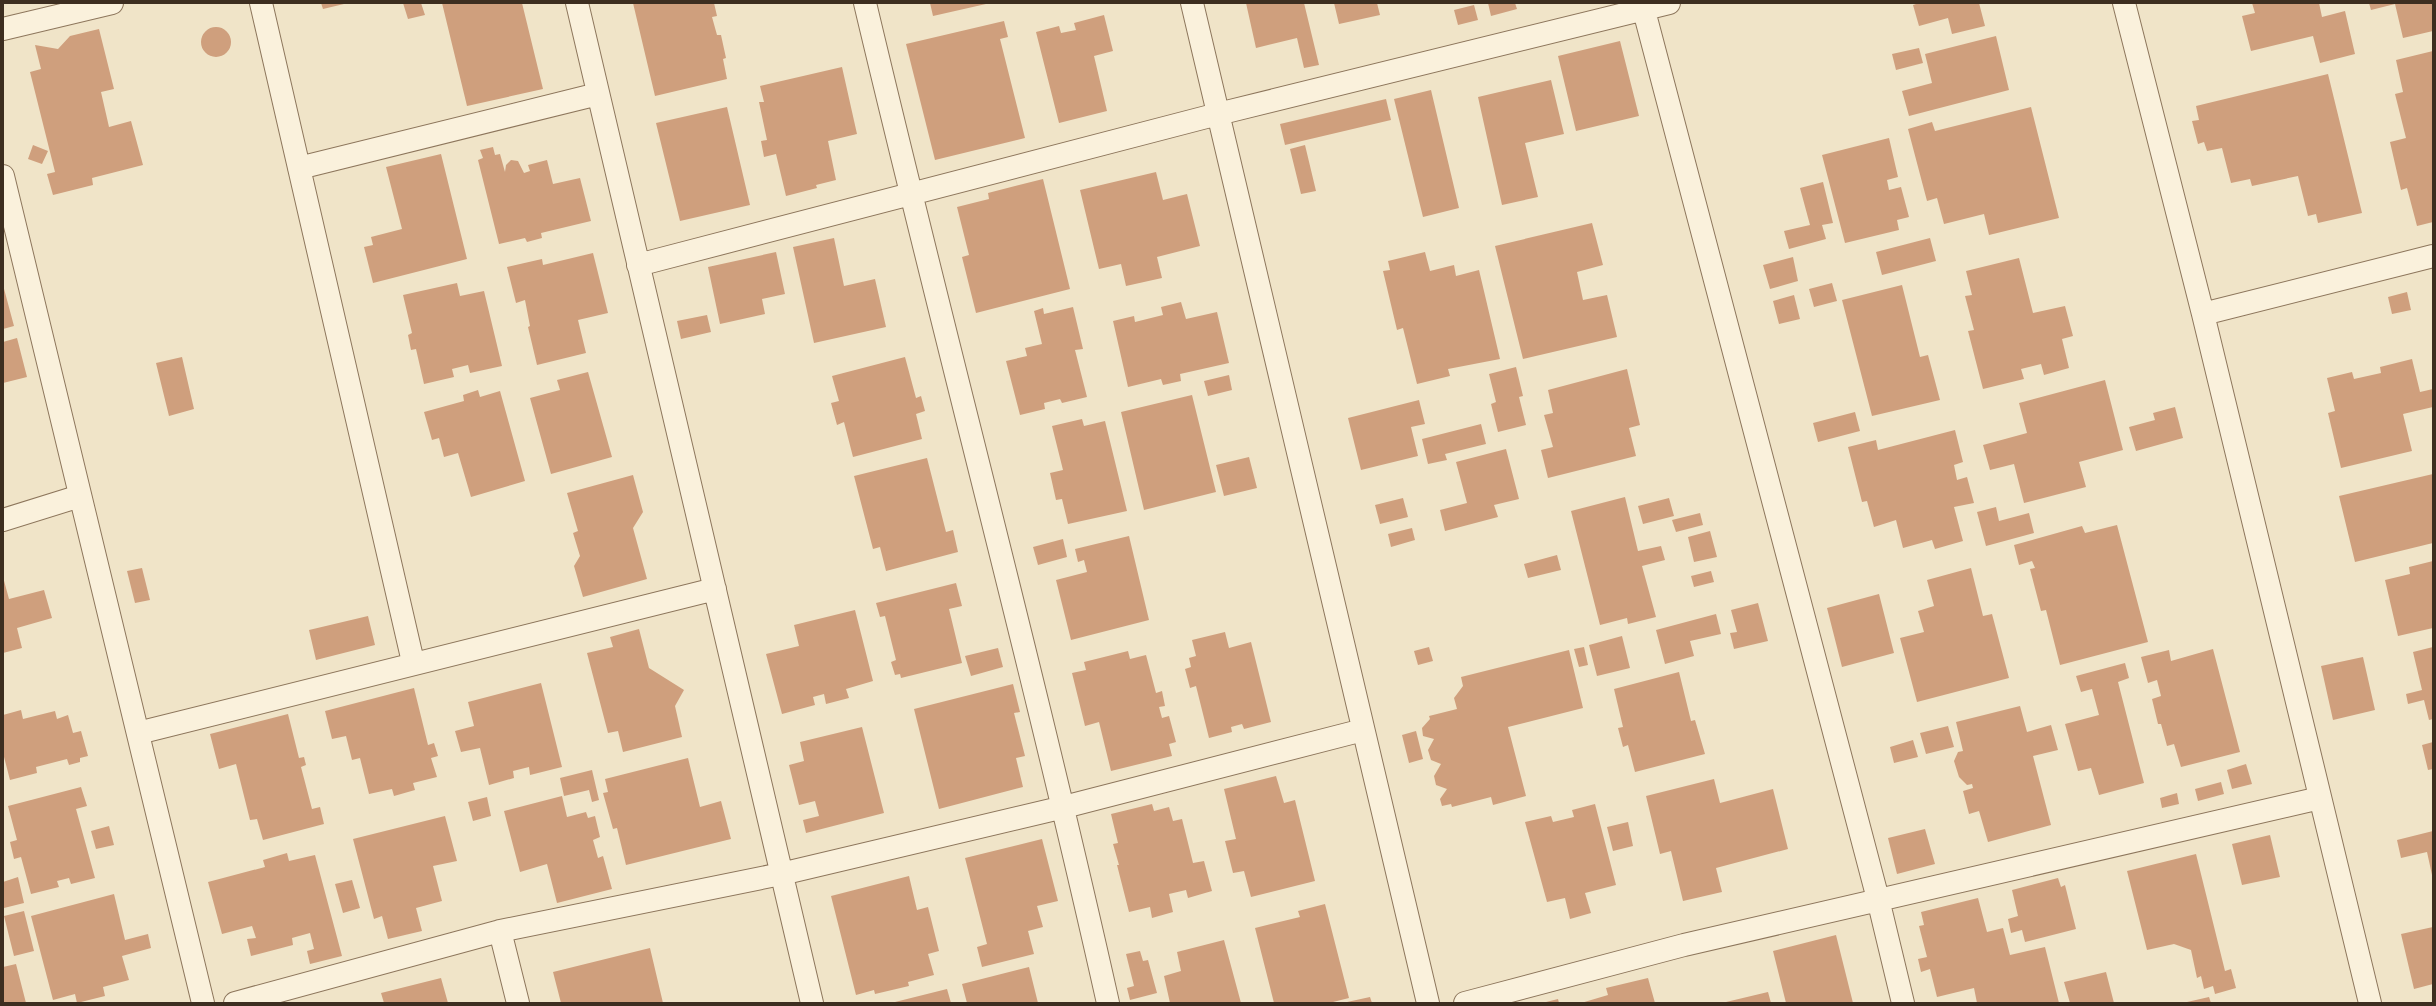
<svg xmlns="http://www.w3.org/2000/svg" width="2436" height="1006" viewBox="0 0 2436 1006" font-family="'Source Serif 4',serif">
  <rect width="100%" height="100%" fill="#f0e4c8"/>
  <path fill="#cf9f7d" d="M 321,3 L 344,3 L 344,4 L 323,9 Z
    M 403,3 L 421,3 L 425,15 L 408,19 Z
    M 442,3 L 522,3 L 543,89 L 467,106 Z
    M 633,3 L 714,3 L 717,16 L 712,17 L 717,35 L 721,35 L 726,58 L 723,59 L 727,79 L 655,96 Z
    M 930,3 L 986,3 L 986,4 L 933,16 Z
    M 1246,3 L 1304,3 L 1319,65 L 1304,68 L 1297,38 L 1256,48 Z
    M 1334,3 L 1377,3 L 1380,15 L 1339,24 Z
    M 1488,3 L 1515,3 L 1517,9 L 1491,16 Z
    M 1919,3 L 1979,3 L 1985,26 L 1952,34 L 1948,18 L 1919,26 L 1913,5 Z
    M 2252,3 L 2319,3 L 2322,17 L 2345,11 L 2355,54 L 2320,63 L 2313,36 L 2251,51 L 2242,16 L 2255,13 Z
    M 2369,3 L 2433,3 L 2433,31 L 2403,38 L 2395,4 L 2371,10 Z
    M 1474,5 L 1478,20 L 1458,25 L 1454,10 Z
    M 1104,15 L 1113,51 L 1094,56 L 1107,111 L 1059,123 L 1036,32 L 1059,26 L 1061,33 L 1076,30 L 1074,23 Z
    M 1004,21 L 1008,37 L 1000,39 L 1025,138 L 935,160 L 906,44 Z
    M201 42a15 15 0 1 1 30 0a15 15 0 1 1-30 0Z
    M 99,29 L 114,89 L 101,92 L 109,127 L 131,121 L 143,165 L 92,178 L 93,185 L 53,195 L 47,174 L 55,172 L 30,72 L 41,69 L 35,45 L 58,49 L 70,36 Z
    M 1996,36 L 2009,90 L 1909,116 L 1902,91 L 1932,83 L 1925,54 Z
    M 1620,41 L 1639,116 L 1576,131 L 1558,56 Z
    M 1919,48 L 1923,63 L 1896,70 L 1892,54 Z
    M 2433,51 L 2433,222 L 2417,226 L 2407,188 L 2401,190 L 2390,142 L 2406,138 L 2395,94 L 2403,92 L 2396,60 Z
    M 842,67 L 857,134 L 828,141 L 836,180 L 816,185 L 817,188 L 786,196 L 776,154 L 764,157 L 761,141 L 767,140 L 759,102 L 764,102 L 760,86 Z
    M 2328,74 L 2362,213 L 2318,223 L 2316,214 L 2308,216 L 2298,176 L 2252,186 L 2250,179 L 2231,183 L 2222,148 L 2207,151 L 2204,142 L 2198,144 L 2192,121 L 2199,120 L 2196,106 Z
    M 1551,80 L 1564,134 L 1525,143 L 1538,197 L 1502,205 L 1478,97 Z
    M 1431,90 L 1459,208 L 1423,217 L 1394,99 Z
    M 1386,99 L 1391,120 L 1285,145 L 1280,124 Z
    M 727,107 L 750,205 L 680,221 L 656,123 Z
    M 2031,107 L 2059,218 L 1989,235 L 1984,214 L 1944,224 L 1937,198 L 1927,201 L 1908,129 L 1932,122 L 1935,131 Z
    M 1889,138 L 1898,177 L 1887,180 L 1889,190 L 1901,187 L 1909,217 L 1897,220 L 1899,230 L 1845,243 L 1822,155 Z
    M 33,145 L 48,151 L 42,164 L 28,159 Z
    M 1305,145 L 1316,191 L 1301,194 L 1290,149 Z
    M 493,147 L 495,155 L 500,154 L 505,172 L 506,165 L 511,160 L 518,161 L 524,173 L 530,171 L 528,165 L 547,160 L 553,184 L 580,178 L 591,221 L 541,233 L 542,238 L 527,242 L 525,238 L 499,244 L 478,160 L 483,158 L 480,150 Z
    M 441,154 L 467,259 L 373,283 L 364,247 L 373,245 L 371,237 L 402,229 L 386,167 Z
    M 1156,172 L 1163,200 L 1187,194 L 1200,246 L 1157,257 L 1162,278 L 1126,286 L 1121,264 L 1099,269 L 1080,190 Z
    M 1043,179 L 1070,289 L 976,313 L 962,257 L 969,255 L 957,207 L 989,199 L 988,193 Z
    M 1823,182 L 1833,223 L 1822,225 L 1826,239 L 1789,249 L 1784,231 L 1810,225 L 1800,188 Z
    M 1592,223 L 1603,265 L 1577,272 L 1583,300 L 1607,295 L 1617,337 L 1523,359 L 1495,246 Z
    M 834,238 L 844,286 L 875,279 L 886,327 L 814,343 L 793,247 Z
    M 1930,238 L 1936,261 L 1882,275 L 1876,252 Z
    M 776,252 L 785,294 L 762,299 L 765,314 L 720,324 L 708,267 Z
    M 1425,252 L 1430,271 L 1454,265 L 1456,276 L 1479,270 L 1500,359 L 1448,369 L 1450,376 L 1417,384 L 1403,328 L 1397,330 L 1383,271 L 1390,270 L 1388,261 Z
    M 593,253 L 608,313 L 578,320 L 586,353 L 537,365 L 528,327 L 530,326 L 525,300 L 516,303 L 507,267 L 542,259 L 543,265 Z
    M 1793,257 L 1798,281 L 1770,289 L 1763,265 Z
    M 2019,258 L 2033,313 L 2065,306 L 2073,336 L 2062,339 L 2069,368 L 2044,375 L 2041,364 L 2021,369 L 2024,379 L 1983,389 L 1968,331 L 1974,330 L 1965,296 L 1972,295 L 1966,271 Z
    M 457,283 L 460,296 L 484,291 L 502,366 L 470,373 L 468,365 L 452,369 L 454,377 L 424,384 L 416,349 L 411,350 L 408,335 L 412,333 L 403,295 Z
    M 1832,283 L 1837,301 L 1814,307 L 1809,289 Z
    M 3,285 L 14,326 L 3,329 Z
    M 1902,285 L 1920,357 L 1928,355 L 1940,400 L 1872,416 L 1842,300 Z
    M 2407,292 L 2411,310 L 2392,314 L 2388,297 Z
    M 1794,295 L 1800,319 L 1779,324 L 1773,301 Z
    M 1181,302 L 1186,319 L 1217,312 L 1229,363 L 1180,374 L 1181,381 L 1163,385 L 1161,379 L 1128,387 L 1113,321 L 1134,316 L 1135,322 L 1163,315 L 1161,307 Z
    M 1073,307 L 1083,349 L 1075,350 L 1087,397 L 1062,403 L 1060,399 L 1044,403 L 1045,409 L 1020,415 L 1006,361 L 1027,356 L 1025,348 L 1042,344 L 1034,311 L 1043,308 L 1044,314 Z
    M 707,315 L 711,332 L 681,339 L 677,321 Z
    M 17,338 L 27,377 L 3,383 L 3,342 Z
    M 182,357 L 194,409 L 169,416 L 156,363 Z
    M 905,357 L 916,398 L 921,396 L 925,411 L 916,414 L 922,439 L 853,457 L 844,422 L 837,425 L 831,403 L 839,401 L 832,376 Z
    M 2412,359 L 2420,392 L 2433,389 L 2433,407 L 2403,414 L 2412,451 L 2341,468 L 2328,413 L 2335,411 L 2327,378 L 2352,372 L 2354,379 L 2381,373 L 2380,367 Z
    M 1516,367 L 1523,396 L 1519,397 L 1526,425 L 1498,432 L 1491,404 L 1496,402 L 1489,374 Z
    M 1627,369 L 1640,425 L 1629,428 L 1636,456 L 1548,478 L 1541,450 L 1553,447 L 1544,415 L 1553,413 L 1548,390 Z
    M 588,372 L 612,457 L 551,474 L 530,398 L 560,390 L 557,380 Z
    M 1229,375 L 1232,390 L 1208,396 L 1204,381 Z
    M 2105,380 L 2123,450 L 2079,462 L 2086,487 L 2024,503 L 2014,464 L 1990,470 L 1983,445 L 2027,433 L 2019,403 Z
    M 478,390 L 480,397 L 500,391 L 525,481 L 471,497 L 458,453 L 444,457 L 439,438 L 432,440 L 424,412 L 464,401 L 463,395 Z
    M 1192,395 L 1216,492 L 1144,510 L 1121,412 Z
    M 1419,400 L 1425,424 L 1411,427 L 1418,456 L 1361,470 L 1348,418 Z
    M 2175,407 L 2183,438 L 2136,451 L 2129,427 L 2155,420 L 2153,413 Z
    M 1855,412 L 1860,431 L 1818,442 L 1813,423 Z
    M 1082,419 L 1084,426 L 1105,421 L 1127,511 L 1068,524 L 1062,499 L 1056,500 L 1050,473 L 1063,470 L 1052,426 Z
    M 1481,424 L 1486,444 L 1445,454 L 1447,460 L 1428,464 L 1422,439 Z
    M 1955,430 L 1963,462 L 1954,465 L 1957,480 L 1967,477 L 1974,503 L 1954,507 L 1963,541 L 1935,549 L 1932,540 L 1903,548 L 1896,520 L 1874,527 L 1867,501 L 1862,502 L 1848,447 L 1876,440 L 1878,450 Z
    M 1506,449 L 1519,499 L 1494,505 L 1498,517 L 1445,531 L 1440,510 L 1467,503 L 1456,462 Z
    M 1249,457 L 1257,488 L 1224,496 L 1216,465 Z
    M 927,458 L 946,532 L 953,530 L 958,552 L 886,571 L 880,547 L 873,549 L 854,476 Z
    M 2433,474 L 2433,543 L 2355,562 L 2339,496 Z
    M 633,475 L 643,512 L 633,528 L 647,579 L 583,597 L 574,566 L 580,556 L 573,533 L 578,531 L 567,493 Z
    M 1625,497 L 1638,551 L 1661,546 L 1665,560 L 1642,566 L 1656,617 L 1628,624 L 1627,618 L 1600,625 L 1571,511 Z
    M 1403,498 L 1408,517 L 1380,524 L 1375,505 Z
    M 1669,498 L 1674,516 L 1643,524 L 1638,506 Z
    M 1996,507 L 1999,521 L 2029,513 L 2034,533 L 1986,546 L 1977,512 Z
    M 1700,513 L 1703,525 L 1676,532 L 1672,520 Z
    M 2117,525 L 2148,642 L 2060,665 L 2046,610 L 2041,611 L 2030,569 L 2035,568 L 2032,561 L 2019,565 L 2014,545 L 2082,526 L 2085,533 Z
    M 1412,528 L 1415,540 L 1391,547 L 1388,534 Z
    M 1710,531 L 1717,557 L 1694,562 L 1688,537 Z
    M 1129,536 L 1149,620 L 1071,640 L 1056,580 L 1087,572 L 1084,560 L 1078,562 L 1075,549 Z
    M 1063,539 L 1067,557 L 1038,565 L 1033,547 Z
    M 1557,555 L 1561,570 L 1528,578 L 1524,564 Z
    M 2433,561 L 2433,628 L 2398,636 L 2385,580 L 2410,574 L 2409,567 Z
    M 142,568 L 150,600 L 135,603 L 127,571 Z
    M 1971,568 L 1983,616 L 1992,614 L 2009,678 L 1917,702 L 1900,638 L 1924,632 L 1918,611 L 1934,606 L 1927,580 Z
    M 1711,571 L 1714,582 L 1694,587 L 1691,576 Z
    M 3,577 L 9,599 L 44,590 L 52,618 L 17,628 L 22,648 L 3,653 Z
    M 956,583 L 962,606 L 949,609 L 962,663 L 901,678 L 900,674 L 895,675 L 891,662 L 896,660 L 885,616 L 880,617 L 876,603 Z
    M 1879,594 L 1894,653 L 1842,667 L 1827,608 Z
    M 1758,603 L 1768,641 L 1734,649 L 1730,633 L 1737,632 L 1731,610 Z
    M 855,610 L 873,681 L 846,689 L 849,698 L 826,704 L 824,694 L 813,697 L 815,705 L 782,714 L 766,654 L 799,646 L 794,625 Z
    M 1716,614 L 1721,634 L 1690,641 L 1694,656 L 1665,664 L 1656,630 Z
    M 368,616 L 375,645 L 316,660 L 309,630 Z
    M 639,629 L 649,668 L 684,690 L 675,706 L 682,737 L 623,752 L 618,731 L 608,733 L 587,653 L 613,647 L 610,637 Z
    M 1225,632 L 1229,648 L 1251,642 L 1271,722 L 1244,729 L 1242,724 L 1231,727 L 1232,732 L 1209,738 L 1196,686 L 1190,688 L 1185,669 L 1191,667 L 1189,658 L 1196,656 L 1192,640 Z
    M 1622,636 L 1630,668 L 1597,676 L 1589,645 Z
    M 1429,647 L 1433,661 L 1418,665 L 1414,651 Z
    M 1584,647 L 1588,665 L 1579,667 L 1574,649 Z
    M 2433,647 L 2433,719 L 2429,720 L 2424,700 L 2408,704 L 2406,694 L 2422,690 L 2413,652 Z
    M 998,648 L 1003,667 L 971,676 L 965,656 Z
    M 2213,649 L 2240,752 L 2181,767 L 2174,744 L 2167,746 L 2161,724 L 2158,724 L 2152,699 L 2161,696 L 2157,680 L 2148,683 L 2141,657 L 2169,650 L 2171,661 Z
    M 1569,650 L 1583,708 L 1508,727 L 1526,796 L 1493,805 L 1491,797 L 1452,807 L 1451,804 L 1442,806 L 1440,799 L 1447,789 L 1436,785 L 1434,776 L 1441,764 L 1431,760 L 1428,750 L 1434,739 L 1423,736 L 1422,728 L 1430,719 L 1429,716 L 1457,709 L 1454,698 L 1463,686 L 1461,677 Z
    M 1128,651 L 1130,659 L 1146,655 L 1156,693 L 1162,691 L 1165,706 L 1159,707 L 1162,718 L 1169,716 L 1176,742 L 1169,744 L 1172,756 L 1111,771 L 1099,722 L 1085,726 L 1072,673 L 1086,670 L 1084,662 Z
    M 2363,657 L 2375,710 L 2333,720 L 2321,666 Z
    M 2125,663 L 2129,678 L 2118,682 L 2144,783 L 2099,795 L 2091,768 L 2078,771 L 2065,724 L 2099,715 L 2092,689 L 2081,692 L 2076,676 Z
    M 1679,672 L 1691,721 L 1695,720 L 1705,754 L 1635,772 L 1628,745 L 1623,747 L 1618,728 L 1623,727 L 1614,689 Z
    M 541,683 L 562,767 L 530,775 L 529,767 L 513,771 L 514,778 L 489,785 L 480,748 L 461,752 L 455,731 L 474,726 L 468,702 Z
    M 1013,684 L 1020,712 L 1014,713 L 1025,756 L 1016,758 L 1023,787 L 939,809 L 914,709 Z
    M 414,688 L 428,745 L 434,743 L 438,756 L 431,758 L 437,777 L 413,783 L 415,790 L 394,796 L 392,789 L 369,794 L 360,758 L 352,760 L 346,736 L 332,739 L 325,711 Z
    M 2020,706 L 2027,732 L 2051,725 L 2058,750 L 2033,756 L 2051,825 L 1988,842 L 1979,811 L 1969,814 L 1963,791 L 1973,788 L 1972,784 L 1967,785 L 1959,777 L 1954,761 L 1958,752 L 1963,751 L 1956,722 Z
    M 21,710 L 23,719 L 55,711 L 57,719 L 68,715 L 73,733 L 81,731 L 88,756 L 80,758 L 80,762 L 69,765 L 67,759 L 36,767 L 37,773 L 10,780 L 3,753 L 3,715 Z
    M 288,714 L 299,758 L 304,757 L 306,765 L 301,767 L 312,809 L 320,807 L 324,824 L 263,840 L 257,819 L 250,820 L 236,764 L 219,769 L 210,734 Z
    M 1948,726 L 1954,747 L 1926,754 L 1920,733 Z
    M 862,727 L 884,813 L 806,833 L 803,820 L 819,816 L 815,801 L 799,805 L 789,765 L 804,761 L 800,742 Z
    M 1416,731 L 1423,759 L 1409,763 L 1402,735 Z
    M 1913,740 L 1918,757 L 1894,763 L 1890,747 Z
    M 2433,742 L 2433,769 L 2428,770 L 2422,745 Z
    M 688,758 L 700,807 L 721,801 L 731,839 L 626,865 L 617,828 L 613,829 L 603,793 L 608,792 L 605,779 Z
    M 2246,764 L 2252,784 L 2232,789 L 2227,770 Z
    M 592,770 L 599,800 L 592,802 L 589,790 L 564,796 L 560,778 Z
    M 1276,776 L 1284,803 L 1295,800 L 1315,881 L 1251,897 L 1244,871 L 1233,873 L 1225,841 L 1236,839 L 1224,789 Z
    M 1714,779 L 1720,803 L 1773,789 L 1788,849 L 1716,868 L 1722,892 L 1683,901 L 1671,851 L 1660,854 L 1646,796 Z
    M 2221,782 L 2224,794 L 2198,801 L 2195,789 Z
    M 81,787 L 87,806 L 76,809 L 95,878 L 71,884 L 69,878 L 57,881 L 59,887 L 31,894 L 21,857 L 14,859 L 10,842 L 17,840 L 8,806 Z
    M 2177,793 L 2179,804 L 2162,808 L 2160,798 Z
    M 562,796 L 567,817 L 586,812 L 588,818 L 595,816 L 600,837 L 593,840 L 598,858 L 603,856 L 612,889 L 557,903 L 547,864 L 520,872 L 504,811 Z
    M 487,797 L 491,816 L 473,821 L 468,802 Z
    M 1152,804 L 1154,811 L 1169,807 L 1173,821 L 1182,819 L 1193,863 L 1204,861 L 1212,891 L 1188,898 L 1186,890 L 1169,894 L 1173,912 L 1152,918 L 1150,907 L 1129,912 L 1117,865 L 1119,865 L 1113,844 L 1118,843 L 1111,814 Z
    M 1595,804 L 1616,885 L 1585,893 L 1591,913 L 1570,919 L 1565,898 L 1547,902 L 1525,822 L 1551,816 L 1553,822 L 1574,817 L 1572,810 Z
    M 445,816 L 457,861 L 433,866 L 442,901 L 416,908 L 422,931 L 388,939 L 382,916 L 374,919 L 353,839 Z
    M 1628,822 L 1633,846 L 1613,851 L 1607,827 Z
    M 109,826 L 114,845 L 96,849 L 91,831 Z
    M 1925,829 L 1935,864 L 1897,874 L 1888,838 Z
    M 2433,831 L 2433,875 L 2432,875 L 2427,852 L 2401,858 L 2397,840 Z
    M 2270,835 L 2280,877 L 2242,885 L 2232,844 Z
    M 1042,839 L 1058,901 L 1037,906 L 1043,927 L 1028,931 L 1034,954 L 982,967 L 977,947 L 987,944 L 965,858 Z
    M 287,853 L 289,861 L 315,855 L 342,956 L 310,964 L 307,951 L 314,949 L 310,933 L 292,938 L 293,945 L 251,956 L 247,939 L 256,938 L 252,926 L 222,934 L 208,882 L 265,867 L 263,860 Z
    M 2196,854 L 2225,971 L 2231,969 L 2236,988 L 2215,994 L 2213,986 L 2204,989 L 2201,976 L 2197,978 L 2191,950 L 2174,944 L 2147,950 L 2127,871 Z
    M 909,876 L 917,910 L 928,907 L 939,951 L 928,954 L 934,975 L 908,982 L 909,986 L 875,994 L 874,990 L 856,995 L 831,896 Z
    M 18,877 L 24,903 L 4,908 L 3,882 Z
    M 2058,878 L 2061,887 L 2065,885 L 2076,929 L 2025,942 L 2022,930 L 2011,933 L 2008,919 L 2018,916 L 2012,890 Z
    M 352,880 L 360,908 L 343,913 L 335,884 Z
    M 114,894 L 125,940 L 148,934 L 151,948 L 122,956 L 129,980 L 103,987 L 105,996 L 77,1003 L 75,994 L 53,1000 L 31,916 Z
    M 1978,898 L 1987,932 L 2003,928 L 2010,955 L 2045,947 L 2059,1003 L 1977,1003 L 1974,988 L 1937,997 L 1930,969 L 1921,972 L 1918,959 L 1927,957 L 1919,926 L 1924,925 L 1921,912 Z
    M 1325,904 L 1349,998 L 1329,1003 L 1274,1003 L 1255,928 L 1300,917 L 1298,911 Z
    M 24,911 L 34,951 L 14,956 L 4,916 Z
    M 2433,927 L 2433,984 L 2414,989 L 2401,934 Z
    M 1836,935 L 1853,1003 L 1786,1003 L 1773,951 Z
    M 1224,940 L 1241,1003 L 1170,1003 L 1164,976 L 1181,971 L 1177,952 Z
    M 650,948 L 663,1003 L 561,1003 L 553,972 Z
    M 1140,951 L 1143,961 L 1148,960 L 1157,993 L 1130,1000 L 1127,988 L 1134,986 L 1126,954 Z
    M 16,964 L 26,1003 L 3,1003 L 3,967 Z
    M 1029,967 L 1038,1003 L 967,1003 L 962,984 Z
    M 2106,972 L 2114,1003 L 2070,1003 L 2064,982 Z
    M 441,978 L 448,1003 L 384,1003 L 381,993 Z
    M 1648,978 L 1655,1003 L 1581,1003 L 1608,995 L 1606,988 Z
    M 947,989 L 951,1003 L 895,1003 L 895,1002 Z
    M 1768,992 L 1771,1003 L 1726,1003 L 1726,1002 Z
    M 1370,997 L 1372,1003 L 1347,1003 L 1347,1002 Z
    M 2209,997 L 2211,1003 L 2187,1003 L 2187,1002 Z
    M 1558,999 L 1559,1003 L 1546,1003 L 1546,1002 Z"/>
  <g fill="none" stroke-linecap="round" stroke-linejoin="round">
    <g stroke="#8d765c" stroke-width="24">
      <path id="minor" d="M 261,3 L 413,662
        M 577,3 L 812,1003
        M 865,3 C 944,337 1033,668 1108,1003
        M 1192,3 L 1428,1003
        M 1642,3 L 1878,899 L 1903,1003
        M 2124,3 L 2203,314 L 2370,1003
        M 3,29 L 112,3
        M 299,168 L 598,94
        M 3,176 L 203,1003
        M 638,265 L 1218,114 L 1669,3
        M 2203,314 L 2433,256
        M 3,520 L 80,496
        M 138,733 L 715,589
        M 500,931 L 518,1003
        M 235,1003 L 500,931 L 781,874 L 1064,807 L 1363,730
        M 1465,1003 L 1684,945 L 2320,798"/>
    </g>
    <use href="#minor" stroke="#faf1dc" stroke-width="22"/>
  </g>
  <rect width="2436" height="1006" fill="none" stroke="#3d2e20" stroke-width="8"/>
</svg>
